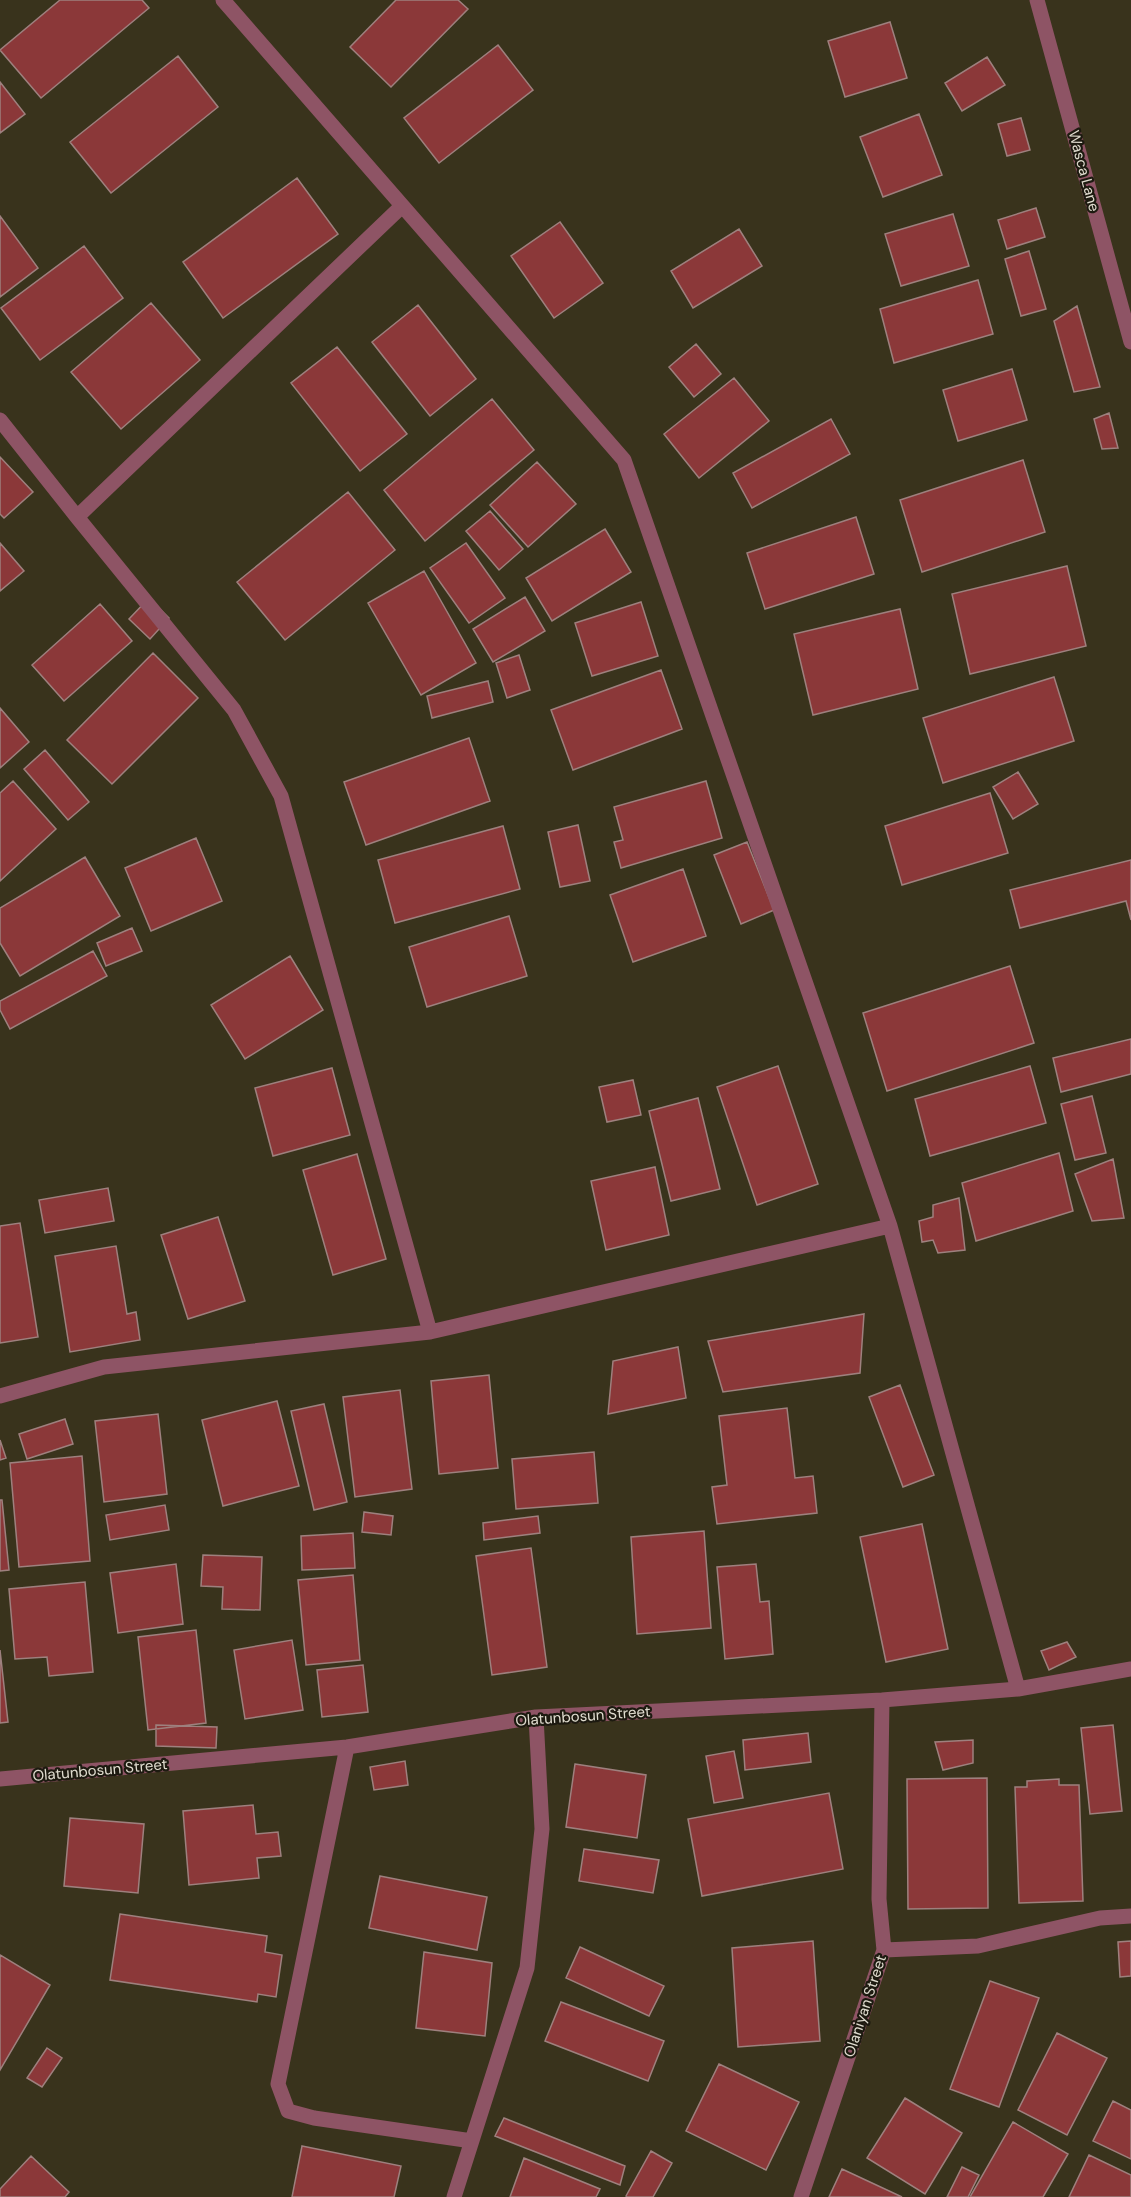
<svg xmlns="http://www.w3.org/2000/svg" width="1131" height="2197" viewBox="0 0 1131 2197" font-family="'DM Sans',sans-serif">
  <rect width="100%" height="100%" fill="#39331c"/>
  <path fill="#8b3839" stroke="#9e807e" stroke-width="1.5" d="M 60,0 L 142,0 L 149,8 L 41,98 L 0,50 Z
    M 396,0 L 458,0 L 468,9 L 391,87 L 350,47 Z
    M 890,22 L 907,78 L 845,97 L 828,41 Z
    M 498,45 L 533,90 L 439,163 L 404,118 Z
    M 178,56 L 218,107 L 111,193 L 70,142 Z
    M 987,57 L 1005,85 L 962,111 L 945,83 Z
    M 0,82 L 25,114 L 0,133 Z
    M 919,114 L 942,175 L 883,197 L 860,137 Z
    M 1021,118 L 1030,150 L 1007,156 L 998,124 Z
    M 297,178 L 338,234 L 223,318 L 183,262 Z
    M 1036,208 L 1045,237 L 1007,249 L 998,220 Z
    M 953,214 L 969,266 L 901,286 L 885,234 Z
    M 0,216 L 38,268 L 0,297 Z
    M 560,222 L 603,283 L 554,318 L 511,256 Z
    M 739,229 L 762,266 L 693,308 L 671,271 Z
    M 84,246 L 123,298 L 40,360 L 1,308 Z
    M 1029,251 L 1046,309 L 1021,316 L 1005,259 Z
    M 978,280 L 993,334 L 894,363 L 880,309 Z
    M 151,303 L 200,360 L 121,429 L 71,372 Z
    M 418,305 L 476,379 L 430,416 L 372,342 Z
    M 1077,306 L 1100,387 L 1074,392 L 1054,321 Z
    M 696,344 L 721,374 L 694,397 L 669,367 Z
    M 337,347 L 407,434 L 360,471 L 291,383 Z
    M 1012,369 L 1027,420 L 958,441 L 943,390 Z
    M 734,378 L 769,421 L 699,478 L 664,434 Z
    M 492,399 L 534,450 L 425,541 L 384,490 Z
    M 1109,413 L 1118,448 L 1102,449 L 1094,419 Z
    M 831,419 L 850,454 L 752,508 L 733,473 Z
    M 0,457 L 33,492 L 4,518 L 0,514 Z
    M 1023,460 L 1045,532 L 922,572 L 900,500 Z
    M 537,462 L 576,504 L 528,547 L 490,505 Z
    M 348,492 L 395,550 L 285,640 L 237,582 Z
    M 490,511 L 523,549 L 499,570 L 466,531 Z
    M 856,517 L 874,574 L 765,609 L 747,553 Z
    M 605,529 L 631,572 L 552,621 L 526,578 Z
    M 0,543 L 24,571 L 0,591 Z
    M 466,543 L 505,598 L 469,623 L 430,568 Z
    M 1067,566 L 1086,646 L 970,674 L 952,594 Z
    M 424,571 L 476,663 L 421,695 L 368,603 Z
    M 525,597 L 545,631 L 493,662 L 473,629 Z
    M 149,598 L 169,618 L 150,639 L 129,619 Z
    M 641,602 L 658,656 L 592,676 L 575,623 Z
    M 100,604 L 132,641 L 64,701 L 32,665 Z
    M 900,609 L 918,689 L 813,715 L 794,634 Z
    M 153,653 L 198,698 L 112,784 L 67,740 Z
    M 519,655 L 530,690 L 507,698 L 496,663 Z
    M 661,670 L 682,729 L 573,770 L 551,710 Z
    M 1054,677 L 1074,741 L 943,783 L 923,718 Z
    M 488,681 L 493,702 L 432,718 L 427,696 Z
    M 0,708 L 29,742 L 0,768 Z
    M 469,738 L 490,801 L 366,845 L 344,782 Z
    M 45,750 L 89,802 L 68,820 L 24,769 Z
    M 1018,772 L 1038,804 L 1013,819 L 993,787 Z
    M 13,781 L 56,829 L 0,881 L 0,793 Z
    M 706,781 L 722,838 L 621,868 L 614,842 L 623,840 L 614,807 Z
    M 990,793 L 1008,853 L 902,885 L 885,826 Z
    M 578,825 L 590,881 L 560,887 L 548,832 Z
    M 503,826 L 520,889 L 395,923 L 378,860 Z
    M 196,838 L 222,901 L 151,931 L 125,868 Z
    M 747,842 L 774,910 L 741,924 L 714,855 Z
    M 85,857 L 120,916 L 20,976 L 0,943 L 0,908 Z
    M 1131,860 L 1131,920 L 1126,901 L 1020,928 L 1010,890 Z
    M 683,869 L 706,936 L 633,962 L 610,895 Z
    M 509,916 L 527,976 L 427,1007 L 409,947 Z
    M 132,928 L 142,951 L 106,966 L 97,943 Z
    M 93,951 L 107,976 L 10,1029 L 0,1010 L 0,1001 Z
    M 290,956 L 323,1010 L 245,1059 L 211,1005 Z
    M 1010,966 L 1034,1043 L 887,1091 L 863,1013 Z
    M 1131,1039 L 1131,1074 L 1061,1092 L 1053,1058 Z
    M 778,1066 L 818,1184 L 757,1205 L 717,1087 Z
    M 1030,1066 L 1046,1123 L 930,1156 L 915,1099 Z
    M 332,1068 L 350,1135 L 273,1156 L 255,1088 Z
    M 633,1080 L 641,1115 L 607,1122 L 599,1087 Z
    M 1092,1096 L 1106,1153 L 1075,1160 L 1061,1104 Z
    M 698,1098 L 720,1189 L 671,1201 L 649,1111 Z
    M 1059,1153 L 1073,1211 L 976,1241 L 962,1183 Z
    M 357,1154 L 386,1259 L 333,1275 L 303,1170 Z
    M 1113,1159 L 1124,1218 L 1092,1221 L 1075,1174 Z
    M 655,1167 L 669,1235 L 606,1250 L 591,1181 Z
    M 108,1188 L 114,1221 L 45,1233 L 39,1200 Z
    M 959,1198 L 965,1250 L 938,1253 L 933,1240 L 922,1242 L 919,1221 L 933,1217 L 933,1205 Z
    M 218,1217 L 245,1301 L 188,1319 L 161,1235 Z
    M 20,1223 L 38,1337 L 0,1343 L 0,1226 Z
    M 116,1246 L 127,1314 L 136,1312 L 140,1340 L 70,1352 L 55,1256 Z
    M 864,1314 L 860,1373 L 723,1392 L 708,1341 Z
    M 678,1347 L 686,1398 L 608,1414 L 613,1361 Z
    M 489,1375 L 498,1468 L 439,1474 L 431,1381 Z
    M 900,1385 L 934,1475 L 903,1487 L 869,1397 Z
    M 400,1390 L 412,1489 L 355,1497 L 343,1397 Z
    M 277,1401 L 299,1486 L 223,1506 L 202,1420 Z
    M 324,1404 L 347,1502 L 314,1510 L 291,1411 Z
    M 787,1408 L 795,1478 L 813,1476 L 817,1513 L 717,1524 L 712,1487 L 727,1485 L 719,1416 Z
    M 158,1414 L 167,1494 L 104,1502 L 95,1421 Z
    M 65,1419 L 73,1444 L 27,1459 L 19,1434 Z
    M 0,1440 L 6,1458 L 0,1460 Z
    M 594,1452 L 598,1503 L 516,1509 L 512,1459 Z
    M 82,1456 L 90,1561 L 19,1567 L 10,1463 Z
    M 0,1500 L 2,1500 L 9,1570 L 0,1571 Z
    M 165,1505 L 169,1530 L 110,1540 L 106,1515 Z
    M 364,1512 L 393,1516 L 391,1535 L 362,1532 Z
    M 538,1516 L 540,1533 L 484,1540 L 483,1523 Z
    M 922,1524 L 948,1649 L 886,1662 L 860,1537 Z
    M 704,1531 L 711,1628 L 637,1634 L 631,1537 Z
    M 353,1533 L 355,1568 L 302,1570 L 301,1536 Z
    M 531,1548 L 547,1667 L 492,1675 L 476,1556 Z
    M 203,1555 L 262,1557 L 260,1610 L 222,1609 L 223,1587 L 201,1586 Z
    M 176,1564 L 183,1624 L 118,1633 L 110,1573 Z
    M 756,1564 L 760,1602 L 769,1601 L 773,1654 L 725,1659 L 717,1567 Z
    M 353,1575 L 360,1660 L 306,1665 L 298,1580 Z
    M 85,1582 L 93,1672 L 49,1676 L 47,1657 L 15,1659 L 9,1589 Z
    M 196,1630 L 206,1723 L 148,1730 L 138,1637 Z
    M 292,1640 L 303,1710 L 245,1719 L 234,1650 Z
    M 1067,1642 L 1076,1657 L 1049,1670 L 1041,1651 Z
    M 0,1650 L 8,1722 L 0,1723 Z
    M 363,1665 L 368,1712 L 322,1717 L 317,1670 Z
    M 156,1725 L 217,1727 L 216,1748 L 156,1746 Z
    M 1113,1725 L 1122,1811 L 1090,1814 L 1081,1728 Z
    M 808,1733 L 811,1762 L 745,1770 L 743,1740 Z
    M 973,1740 L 973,1763 L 943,1770 L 935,1742 Z
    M 734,1751 L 743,1798 L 714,1803 L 706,1756 Z
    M 405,1761 L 408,1785 L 374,1790 L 370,1767 Z
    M 575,1764 L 646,1775 L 637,1838 L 566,1827 Z
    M 987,1778 L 988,1908 L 908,1909 L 907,1779 Z
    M 1059,1779 L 1059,1785 L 1079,1785 L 1083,1901 L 1019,1903 L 1015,1787 L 1027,1787 L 1027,1781 Z
    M 829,1793 L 843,1869 L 702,1896 L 688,1819 Z
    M 253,1805 L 256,1834 L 278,1832 L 281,1856 L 257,1858 L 259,1878 L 189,1885 L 183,1811 Z
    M 70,1818 L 144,1824 L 138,1893 L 64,1886 Z
    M 584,1849 L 659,1860 L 653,1893 L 579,1881 Z
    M 380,1876 L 487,1897 L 477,1950 L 369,1928 Z
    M 120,1914 L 267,1936 L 265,1952 L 282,1955 L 276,1997 L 258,1994 L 257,2002 L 110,1980 Z
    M 813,1941 L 820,2041 L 738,2047 L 732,1948 Z
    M 1131,1941 L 1131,1976 L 1120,1977 L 1118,1942 Z
    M 580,1947 L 664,1986 L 649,2016 L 566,1978 Z
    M 424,1952 L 492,1963 L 485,2036 L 416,2028 Z
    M 0,1955 L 50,1985 L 0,2070 Z
    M 990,1981 L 1039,1998 L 999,2107 L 950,2089 Z
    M 561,2002 L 664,2041 L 648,2081 L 545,2041 Z
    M 1057,2033 L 1107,2058 L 1067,2135 L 1018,2110 Z
    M 47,2048 L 62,2058 L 42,2087 L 27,2078 Z
    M 719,2064 L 799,2102 L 766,2170 L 686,2131 Z
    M 905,2098 L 962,2133 L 925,2194 L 867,2158 Z
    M 1113,2101 L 1131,2110 L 1131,2159 L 1093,2141 Z
    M 504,2118 L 625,2166 L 620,2185 L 495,2136 Z
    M 1013,2122 L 1068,2154 L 1043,2197 L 970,2197 Z
    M 302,2146 L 401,2166 L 394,2197 L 292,2197 Z
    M 651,2151 L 672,2163 L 653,2197 L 627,2197 L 626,2196 Z
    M 1089,2155 L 1131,2175 L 1131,2197 L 1069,2197 Z
    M 31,2156 L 69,2192 L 65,2197 L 0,2197 L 0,2189 Z
    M 524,2158 L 600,2189 L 596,2197 L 510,2197 Z
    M 962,2167 L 979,2175 L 968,2197 L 947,2197 Z
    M 842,2169 L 902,2197 L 829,2197 Z"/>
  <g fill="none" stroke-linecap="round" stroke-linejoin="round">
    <path stroke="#8e5465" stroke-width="15" d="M 223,0 L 624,460 L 890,1226 L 1018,1689
      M 1037,0 L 1131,342
      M 0,420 L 77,517 L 234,710 L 281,796 L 430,1332
      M 77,517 L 401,207
      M 0,1396 L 104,1367 L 430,1332 L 890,1226
      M 347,1747 L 278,2084 L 288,2111 L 314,2118 L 472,2141
      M 0,1779 L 347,1747 L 536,1717 L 882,1700 L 1018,1689 L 1131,1669
      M 884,1950 L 978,1946 L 1100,1918 L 1131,1916
      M 454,2197 L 527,1968 L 542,1829 L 536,1717
      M 801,2197 L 884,1950 L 879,1899 L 882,1700"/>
  </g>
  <g text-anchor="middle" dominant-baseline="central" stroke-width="4.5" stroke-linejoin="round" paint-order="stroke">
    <g font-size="15" fill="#e0dccf" stroke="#1d1a10">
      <text transform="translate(1084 171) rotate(75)">Wasca Lane</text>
      <text transform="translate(583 1716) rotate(-4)">Olatunbosun Street</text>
      <text transform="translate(100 1770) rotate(-5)">Olatunbosun Street</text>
      <text transform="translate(865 2006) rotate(-72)">Olaniyan Street</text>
    </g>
  </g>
</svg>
